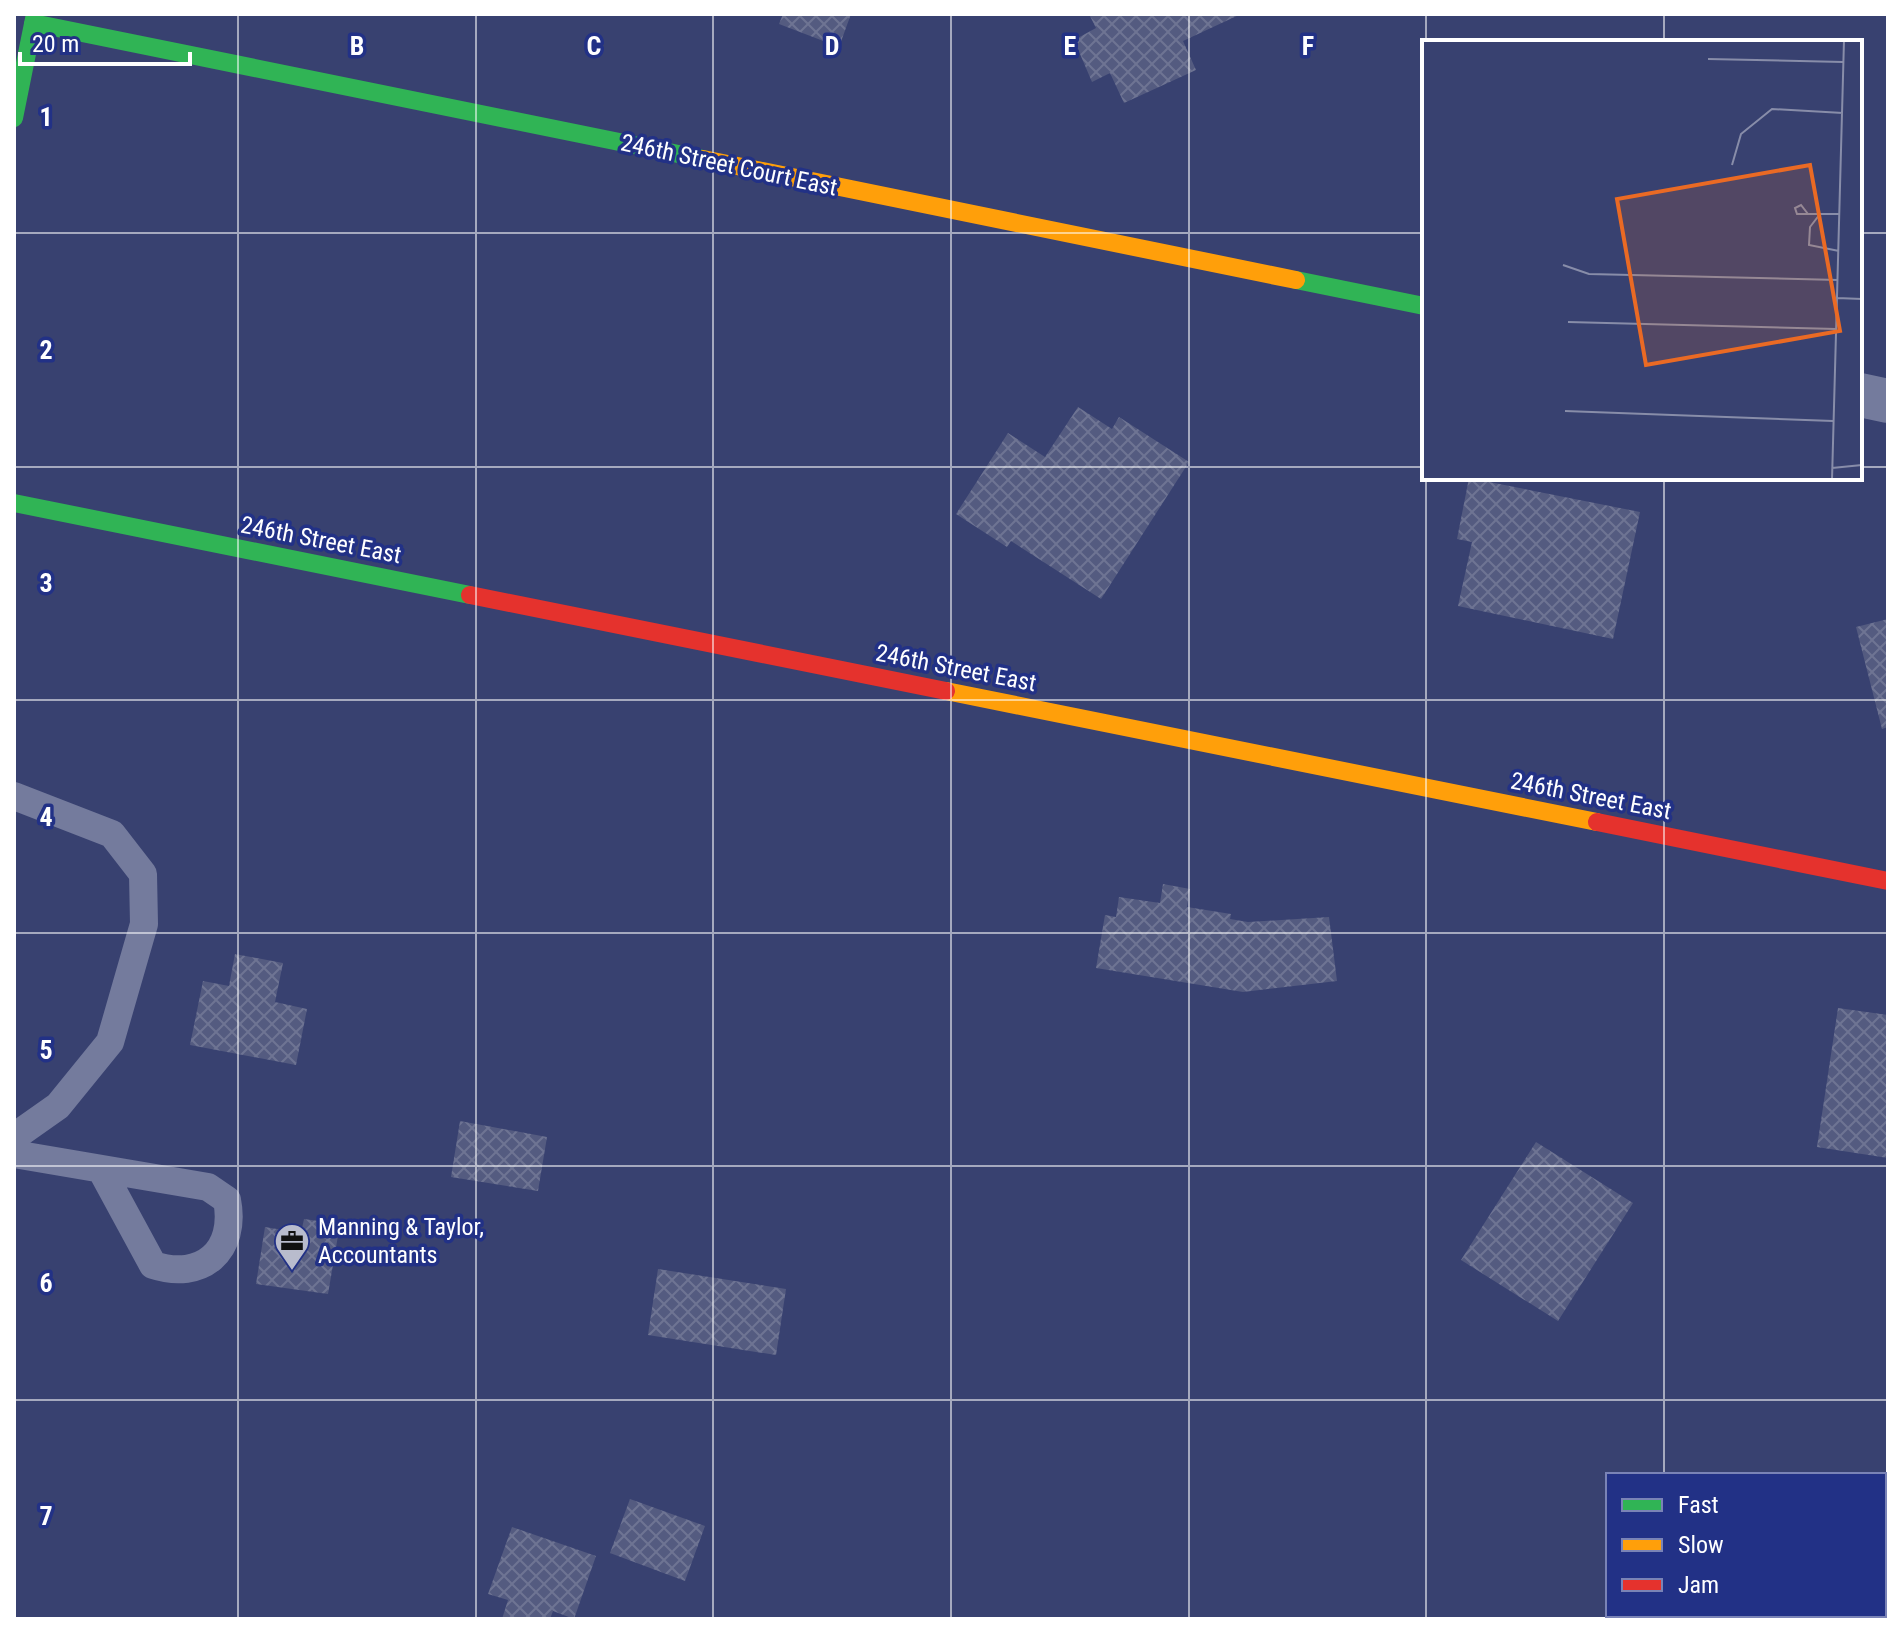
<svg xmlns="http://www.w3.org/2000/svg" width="1902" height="1633" viewBox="0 0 1902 1633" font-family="'Roboto Condensed',sans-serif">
  <defs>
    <pattern id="building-cross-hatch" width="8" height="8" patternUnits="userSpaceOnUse" patternTransform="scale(2)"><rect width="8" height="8" fill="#545b80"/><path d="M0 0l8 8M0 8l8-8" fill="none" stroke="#6e7493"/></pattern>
  </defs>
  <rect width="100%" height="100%" fill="#384170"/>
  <path fill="url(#building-cross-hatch)" d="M 783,14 L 851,14 L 839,47 L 779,24 Z
    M 1089,14 L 1241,14 L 1183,41 L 1196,70 L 1124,103 L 1110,73 L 1092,82 L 1074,40 L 1096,28 Z
    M 1078,407 L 1112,429 L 1119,417 L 1189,462 L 1101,599 L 1011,541 L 1007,547 L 956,514 L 1008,433 L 1045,457 Z
    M 1469,478 L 1640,512 L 1613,639 L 1458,606 L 1472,542 L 1457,539 Z
    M 1888,619 L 1888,727 L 1882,729 L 1856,627 Z
    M 1163,884 L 1190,889 L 1187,907 L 1231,914 L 1230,919 L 1248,922 L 1329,917 L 1337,981 L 1243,992 L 1096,968 L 1105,915 L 1116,917 L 1119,897 L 1160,903 Z
    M 235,954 L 283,963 L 275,1002 L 307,1009 L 296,1065 L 190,1045 L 203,981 L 229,986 Z
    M 1838,1008 L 1888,1015 L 1888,1158 L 1817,1147 Z
    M 460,1121 L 547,1137 L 538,1191 L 451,1177 Z
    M 1536,1142 L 1633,1203 L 1558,1321 L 1461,1260 Z
    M 304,1219 L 340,1224 L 328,1294 L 256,1284 L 265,1227 L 301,1233 Z
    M 658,1269 L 786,1289 L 776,1355 L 648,1335 Z
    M 630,1499 L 705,1526 L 685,1581 L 610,1553 Z
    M 512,1527 L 596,1556 L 574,1619 L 553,1611 L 550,1619 L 502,1619 L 508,1600 L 488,1594 Z
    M 1719,1615 L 1836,1615 L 1835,1619 L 1718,1619 Z"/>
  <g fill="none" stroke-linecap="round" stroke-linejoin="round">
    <path stroke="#747b9d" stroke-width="28" d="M 14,796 L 112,834 L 143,874 L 144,924 L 110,1042 L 58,1106 L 14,1137
      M 14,1154 L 208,1187 L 227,1200 C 237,1251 202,1281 153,1265 L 102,1171"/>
    <path stroke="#747b9d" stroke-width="44" d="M 1860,395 L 1888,401"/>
    <path stroke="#30b455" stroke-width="18" d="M 33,23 L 703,159
      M 14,118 L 35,14
      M 1296,280 L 1424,306
      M 14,503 L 470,595"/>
    <path stroke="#ff9f0a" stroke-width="18" d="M 703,159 L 1296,280
      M 946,691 L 1597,822"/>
    <path stroke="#e5322d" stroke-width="18" d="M 470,595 L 946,691
      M 1597,822 L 1888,881"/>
  </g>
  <path fill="none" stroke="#fff" stroke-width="2" stroke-opacity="0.55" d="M 238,14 L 238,1619M 476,14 L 476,1619M 713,14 L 713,1619M 951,14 L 951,1619M 1189,14 L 1189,1619M 1426,14 L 1426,42M 1664,14 L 1664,42M 14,233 L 1424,233M 1860,233 L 1888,233M 14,467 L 1424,467M 1860,467 L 1888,467M 1426,478 L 1426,1619M 1664,478 L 1664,1475M 14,700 L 1888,700M 14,933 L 1888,933M 14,1166 L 1888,1166M 14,1400 L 1888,1400M 1664,1615 L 1664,1619"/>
  <defs>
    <g id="office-pin" transform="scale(1.8)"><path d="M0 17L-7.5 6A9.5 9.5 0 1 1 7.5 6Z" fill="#b9bccd" stroke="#223186"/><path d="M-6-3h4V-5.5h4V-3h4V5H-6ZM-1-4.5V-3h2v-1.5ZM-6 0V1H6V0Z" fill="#111"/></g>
  </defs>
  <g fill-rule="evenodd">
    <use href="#office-pin" x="292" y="1241"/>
  </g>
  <g text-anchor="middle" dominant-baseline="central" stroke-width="7" stroke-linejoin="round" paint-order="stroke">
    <g font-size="24" fill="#fff" stroke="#223186">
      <text transform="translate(729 165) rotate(12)">246th Street Court East</text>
      <text transform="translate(321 540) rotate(11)">246th Street East</text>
      <text transform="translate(956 668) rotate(11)">246th Street East</text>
      <text transform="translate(1591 796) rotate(11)">246th Street East</text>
    </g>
    <g font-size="24" fill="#fff" stroke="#223186" text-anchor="start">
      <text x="318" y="1227">Manning &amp; Taylor,<tspan x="318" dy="28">Accountants</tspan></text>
    </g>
  </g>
  <g transform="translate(1422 40)">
    <rect width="440" height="440" fill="#384170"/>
    <path fill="none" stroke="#888da9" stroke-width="2" d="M 286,19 L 421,22M 310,125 L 319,94 L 350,69 L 421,73M 386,174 L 379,165 L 373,168 L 375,174 L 418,174M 398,174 L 388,187 L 387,205 L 417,211M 141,225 L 167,234 L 416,240M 415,258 L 440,259M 146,282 L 414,289M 143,371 L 411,381M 410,428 L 440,425M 410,440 L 422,0"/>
    <path fill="#ea6a24" fill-opacity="0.15" stroke="#ea6a24" stroke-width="4" d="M 388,125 L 418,291 L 224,325 L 195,159 Z"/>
    <rect width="440" height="440" fill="none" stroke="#fff" stroke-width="4"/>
  </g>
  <g font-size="26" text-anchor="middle" font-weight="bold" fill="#fff" stroke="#223186" stroke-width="7" stroke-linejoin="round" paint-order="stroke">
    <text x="357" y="55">B</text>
    <text x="594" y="55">C</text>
    <text x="832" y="55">D</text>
    <text x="1070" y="55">E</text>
    <text x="1308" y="55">F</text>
    <text x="46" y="126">1</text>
    <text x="46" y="359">2</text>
    <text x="46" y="592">3</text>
    <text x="46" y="826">4</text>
    <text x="46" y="1059">5</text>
    <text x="46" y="1292">6</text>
    <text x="46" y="1525">7</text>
  </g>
  <rect width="1902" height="1633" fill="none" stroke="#ffffff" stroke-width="32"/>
  <rect x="1606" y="1473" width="280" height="144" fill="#223186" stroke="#7a83b6" stroke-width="2"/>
  <rect x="1622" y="1499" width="40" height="12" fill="#30b455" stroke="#7a83b6" stroke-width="2"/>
  <text x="1678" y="1513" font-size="24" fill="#ffffff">Fast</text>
  <rect x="1622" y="1539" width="40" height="12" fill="#ff9f0a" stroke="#7a83b6" stroke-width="2"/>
  <text x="1678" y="1553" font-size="24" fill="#ffffff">Slow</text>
  <rect x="1622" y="1579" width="40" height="12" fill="#e5322d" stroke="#7a83b6" stroke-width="2"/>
  <text x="1678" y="1593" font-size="24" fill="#ffffff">Jam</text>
  <path d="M20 52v12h170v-12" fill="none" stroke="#ffffff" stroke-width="4"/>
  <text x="32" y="52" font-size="24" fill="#ffffff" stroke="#223186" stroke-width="6" paint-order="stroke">20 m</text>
</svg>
